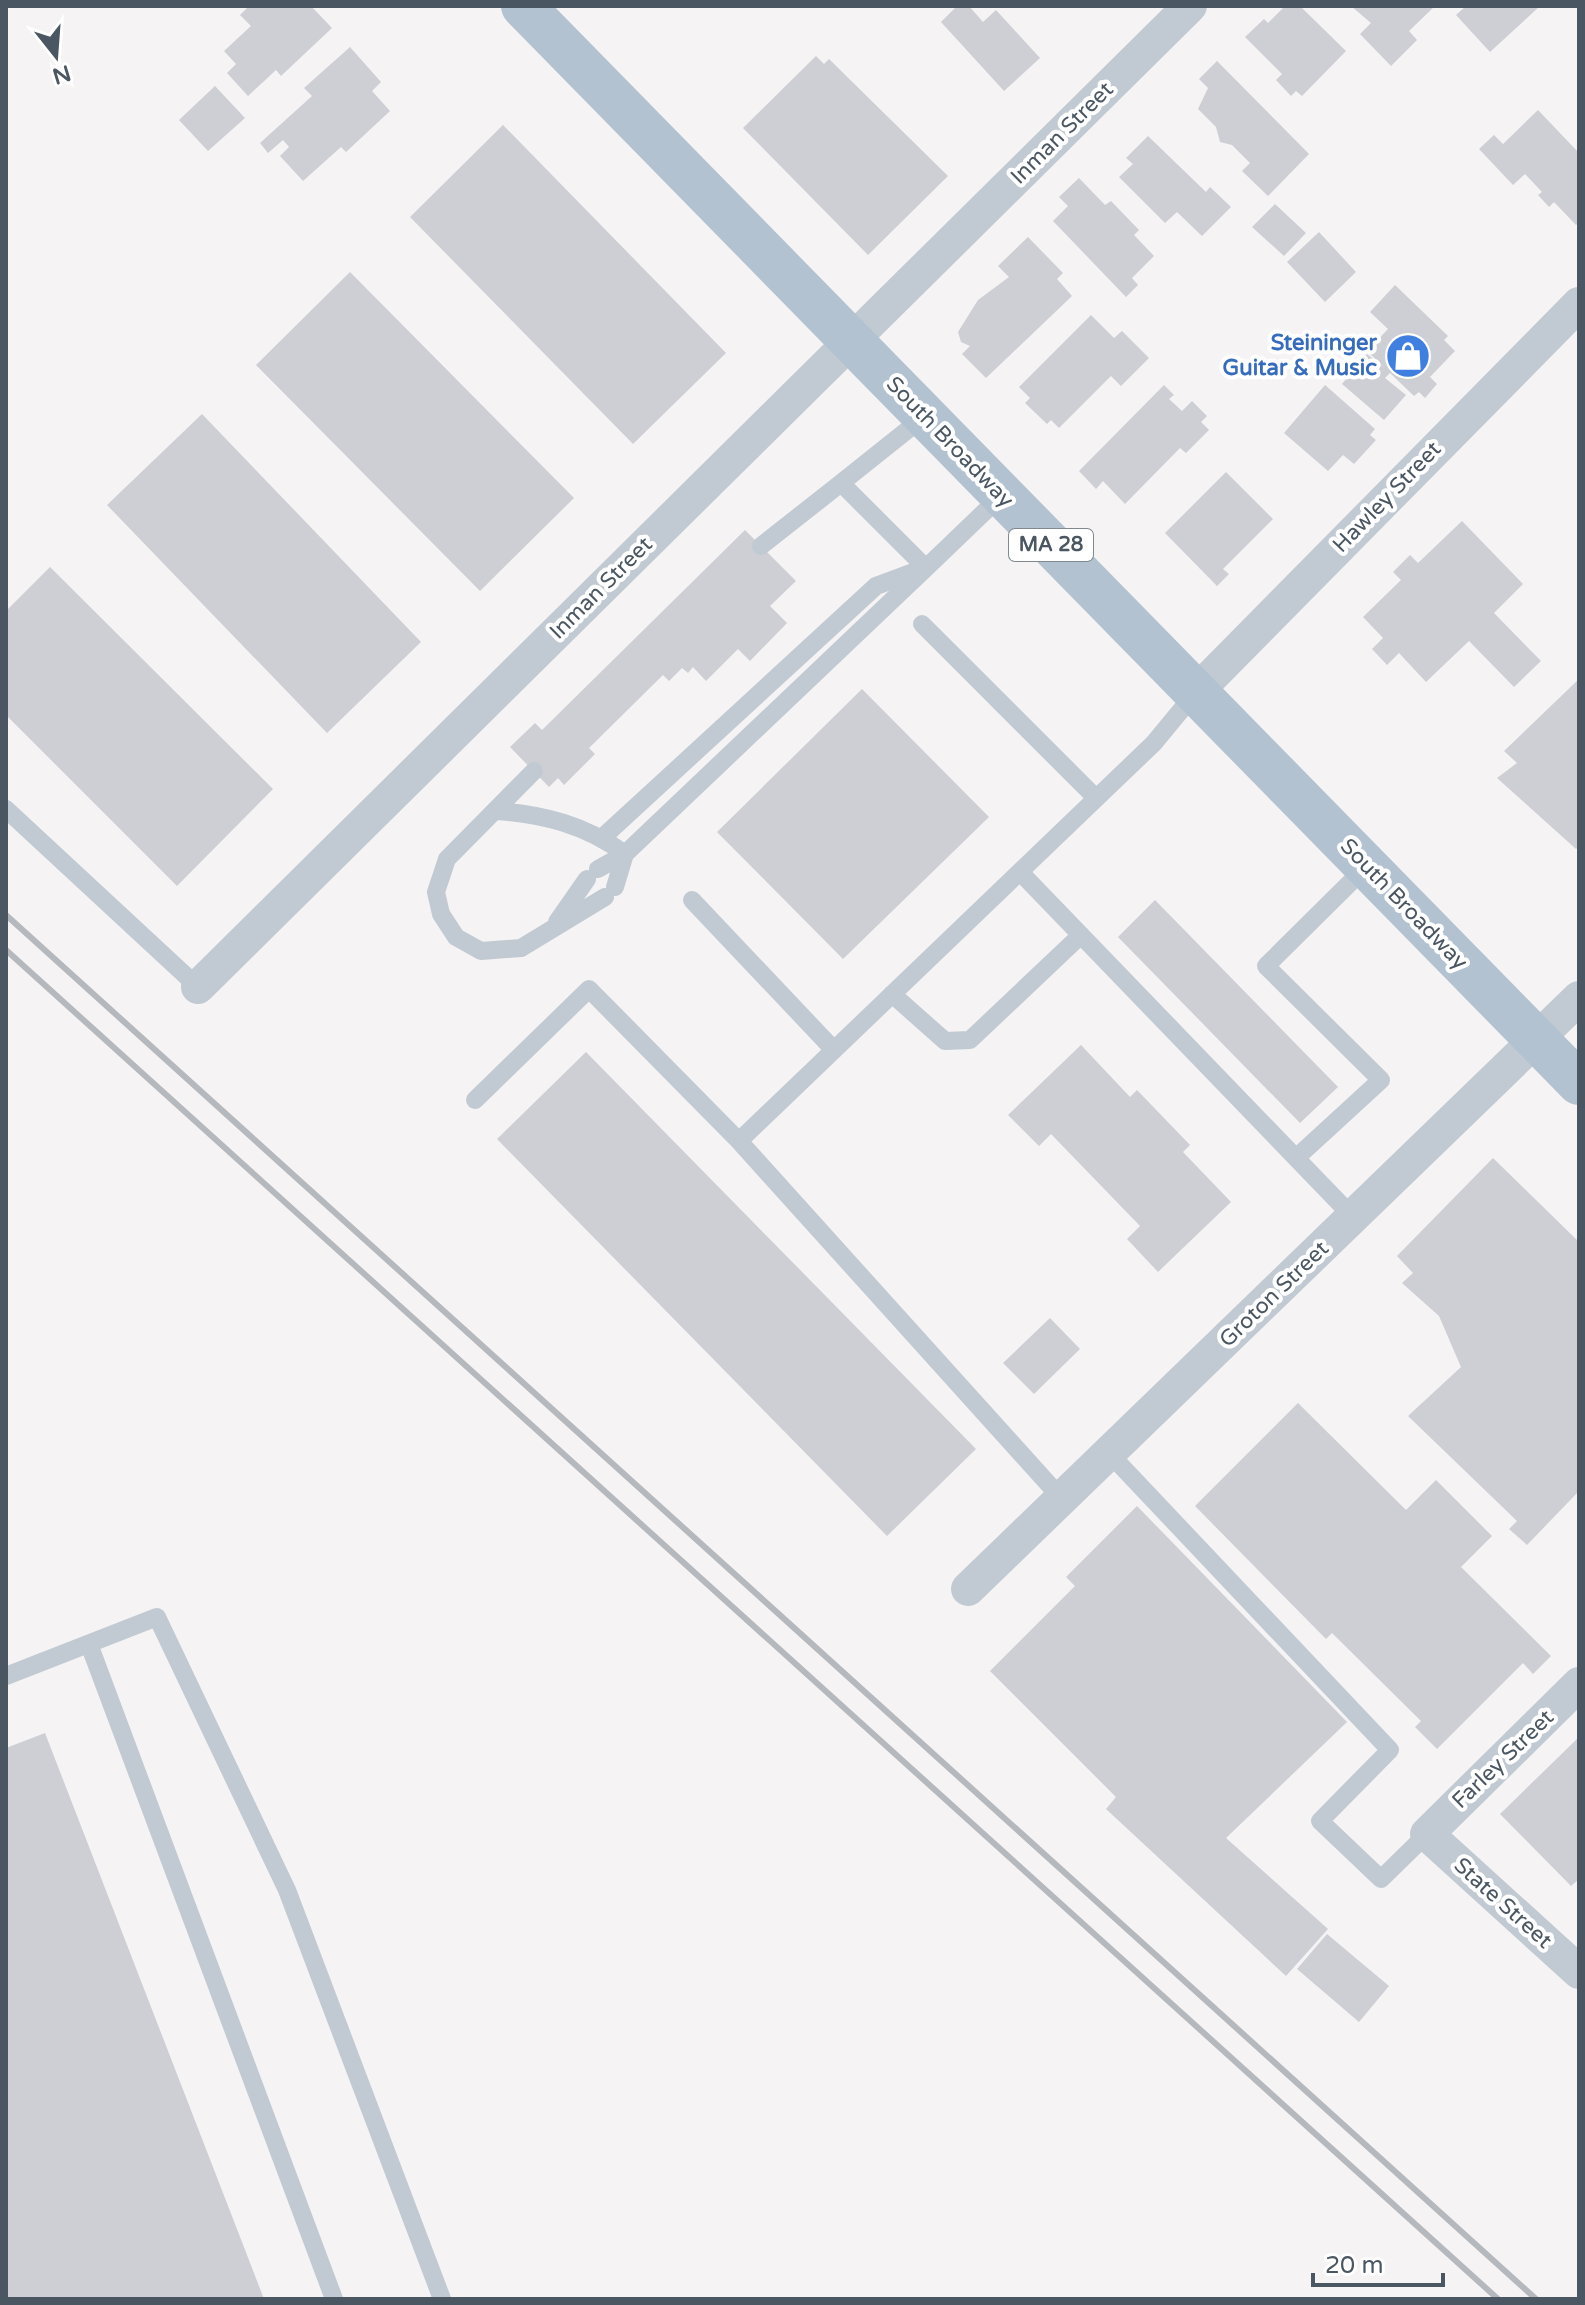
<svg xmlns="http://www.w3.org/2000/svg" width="1585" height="2305" viewBox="0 0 1585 2305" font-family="'Varela Round',sans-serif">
  <rect width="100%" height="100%" fill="#f5f3f3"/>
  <path fill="#cdcfd5" d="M 249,6 L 311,6 L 332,28 L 281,76 L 276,70 L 248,96 L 227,73 L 236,64 L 224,51 L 251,26 L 240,15 Z
    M 957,6 L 969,6 L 983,22 L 996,10 L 1040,58 L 1004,91 L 941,22 Z
    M 1285,6 L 1300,6 L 1346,51 L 1302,96 L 1296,91 L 1291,96 L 1276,80 L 1282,74 L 1245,37 L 1264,19 L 1268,23 Z
    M 1351,6 L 1435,6 L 1409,31 L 1417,40 L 1391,66 L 1360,34 L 1371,23 Z
    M 1466,6 L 1540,6 L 1490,52 L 1456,15 Z
    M 350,47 L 381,82 L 372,91 L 390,111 L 346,152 L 341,147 L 303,181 L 280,156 L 289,147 L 283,140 L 268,153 L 260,143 L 312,96 L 304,88 Z
    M 816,56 L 824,64 L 829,59 L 948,176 L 868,255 L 743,128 Z
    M 1217,61 L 1309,154 L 1268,196 L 1242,171 L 1250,163 L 1232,145 L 1220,142 L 1216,127 L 1198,109 L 1208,88 L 1199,79 Z
    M 215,86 L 245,118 L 208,151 L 179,120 Z
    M 1538,110 L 1579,153 L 1579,222 L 1576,225 L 1554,202 L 1549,207 L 1538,195 L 1542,192 L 1525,174 L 1513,185 L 1479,149 L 1494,135 L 1503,144 Z
    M 503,125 L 726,353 L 633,444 L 410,217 Z
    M 1148,136 L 1206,192 L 1210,187 L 1231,207 L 1202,236 L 1177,212 L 1165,223 L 1119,177 L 1133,164 L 1126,158 Z
    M 1079,178 L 1105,205 L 1111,201 L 1139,230 L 1134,235 L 1154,256 L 1132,278 L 1138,285 L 1126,297 L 1053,221 L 1068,206 L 1059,197 Z
    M 1275,204 L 1306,233 L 1284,256 L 1252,227 Z
    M 1319,232 L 1356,272 L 1325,302 L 1287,262 Z
    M 1028,237 L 1063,273 L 1057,279 L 1072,296 L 986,378 L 962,354 L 970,346 L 961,342 L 958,332 L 978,300 L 1009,277 L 998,266 Z
    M 350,272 L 574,498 L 480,591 L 256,365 Z
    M 1395,285 L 1448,336 L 1444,340 L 1455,351 L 1430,377 L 1437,384 L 1425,398 L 1419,392 L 1414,396 L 1390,373 L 1385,378 L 1406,395 L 1384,420 L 1342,384 L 1367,354 L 1384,367 L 1367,351 L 1388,329 L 1370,312 Z
    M 1091,315 L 1114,338 L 1122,331 L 1149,358 L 1121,386 L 1111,376 L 1059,428 L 1051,420 L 1047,424 L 1025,403 L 1030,398 L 1019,387 Z
    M 1164,385 L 1174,395 L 1169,399 L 1182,411 L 1192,401 L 1207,416 L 1201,422 L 1209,430 L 1186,453 L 1180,448 L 1125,504 L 1103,481 L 1096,489 L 1079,471 Z
    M 1325,385 L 1375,429 L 1370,435 L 1376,440 L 1354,464 L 1343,455 L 1328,471 L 1284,433 Z
    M 202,414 L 421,642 L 327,733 L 107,505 Z
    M 1226,472 L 1273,519 L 1223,569 L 1229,574 L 1217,586 L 1165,533 Z
    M 1462,521 L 1523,584 L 1494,613 L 1541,661 L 1514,687 L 1469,641 L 1426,682 L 1399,653 L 1387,665 L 1372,649 L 1383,638 L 1363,617 L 1401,580 L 1393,572 L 1410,555 L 1418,563 Z
    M 745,530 L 796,581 L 770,606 L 787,623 L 750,661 L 738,649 L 706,681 L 693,667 L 688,673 L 682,668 L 669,681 L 663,675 L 589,748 L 595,754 L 564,785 L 558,778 L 549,787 L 510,747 L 535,723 L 542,730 Z
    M 50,567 L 273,789 L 177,886 L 6,715 L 6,611 Z
    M 1579,679 L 1579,846 L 1576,849 L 1497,778 L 1517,763 L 1504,751 Z
    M 862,689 L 989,817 L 843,959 L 717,832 Z
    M 1155,900 L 1338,1087 L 1300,1123 L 1118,937 Z
    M 1081,1045 L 1130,1097 L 1137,1090 L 1190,1145 L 1183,1152 L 1231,1202 L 1158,1272 L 1127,1239 L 1140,1226 L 1051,1134 L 1039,1146 L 1008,1115 Z
    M 586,1052 L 976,1449 L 887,1536 L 497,1139 Z
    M 1493,1158 L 1579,1242 L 1579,1491 L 1527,1545 L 1509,1529 L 1517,1521 L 1408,1416 L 1461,1367 L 1439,1316 L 1402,1283 L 1413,1273 L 1397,1256 Z
    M 1050,1318 L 1080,1349 L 1034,1394 L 1003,1363 Z
    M 1298,1403 L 1406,1510 L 1436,1480 L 1492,1536 L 1461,1567 L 1551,1656 L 1533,1674 L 1523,1663 L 1437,1749 L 1415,1727 L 1421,1721 L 1332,1633 L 1326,1639 L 1195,1506 Z
    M 1137,1506 L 1347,1722 L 1226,1838 L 1328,1929 L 1286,1976 L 1106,1809 L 1116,1797 L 990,1671 L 1075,1586 L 1066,1577 Z
    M 45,1733 L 264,2299 L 6,2299 L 6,1748 Z
    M 1579,1737 L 1579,1879 L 1571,1886 L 1500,1814 Z
    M 1327,1934 L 1389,1986 L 1359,2022 L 1297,1969 Z"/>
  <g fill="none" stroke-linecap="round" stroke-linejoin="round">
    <path stroke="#c1cad2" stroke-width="18" d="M 925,416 L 841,483 L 926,568 L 1002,495
      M 761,546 L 841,483
      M 922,624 L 1096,798
      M 534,771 L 447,859 L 436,892 L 441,914 L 456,937 L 481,951 L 521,948 L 605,897
      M 6,809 L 198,987
      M 496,811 C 543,814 586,825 625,854 L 598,869
      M 603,837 L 876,586 L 919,570
      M 1020,872 L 1296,1158 L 1381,1080 L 1266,966 L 1367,866
      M 615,887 L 625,854 L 926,568
      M 692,900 L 834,1050 L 1154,743 L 1196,692
      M 557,922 L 587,879
      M 892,994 L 945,1041 L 970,1040 L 1081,935
      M 475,1100 L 589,989 L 739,1141 L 1062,1499
      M 739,1141 L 834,1050
      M 1296,1158 L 1353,1217
      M 1109,1453 L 1390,1750 L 1320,1821 L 1381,1879 L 1427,1834
      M 89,1644 L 334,2299
      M 6,1676 L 157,1617 L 287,1890 L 442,2299"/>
    <path stroke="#c1cad2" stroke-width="34" d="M 1196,692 L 1579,304
      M 198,987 L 1190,6
      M 968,1589 L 1579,998
      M 1579,1684 L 1427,1834 L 1579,1972"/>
    <path stroke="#b3c2d1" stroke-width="44" d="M 523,6 L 1579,1083"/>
    <path stroke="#b5b8bd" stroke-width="6" d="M 6,915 L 1536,2299
      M 6,950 L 1498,2299"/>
  </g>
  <defs>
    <g id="shop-disc" transform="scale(2.3)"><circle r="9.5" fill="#3f7fe0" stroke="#fff"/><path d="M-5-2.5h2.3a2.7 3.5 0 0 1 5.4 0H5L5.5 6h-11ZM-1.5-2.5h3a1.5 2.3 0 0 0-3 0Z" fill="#fff"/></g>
  </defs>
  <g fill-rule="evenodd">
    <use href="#shop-disc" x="1408" y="356"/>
  </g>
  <g text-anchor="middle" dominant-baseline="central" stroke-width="8" stroke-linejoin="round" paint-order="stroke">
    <rect fill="#fff" stroke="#808990" stroke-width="2" x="1009" y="529" width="84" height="32" rx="6"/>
    <g font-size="20" font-weight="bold" fill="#4a5661">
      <text x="1051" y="545">MA 28</text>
    </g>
    <g font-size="22" fill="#4a5661" stroke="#fff">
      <text transform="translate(1062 133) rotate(-45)">Inman Street</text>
      <text transform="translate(950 442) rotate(46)">South Broadway</text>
      <text transform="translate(1387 497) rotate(-46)">Hawley Street</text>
      <text transform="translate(601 588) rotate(-45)">Inman Street</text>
      <text transform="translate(1404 904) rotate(46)">South Broadway</text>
      <text transform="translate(1274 1294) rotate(-44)">Groton Street</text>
      <text transform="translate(1503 1759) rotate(-44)">Farley Street</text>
      <text transform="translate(1503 1903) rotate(42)">State Street</text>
    </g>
    <g font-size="22" font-weight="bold" fill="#366cbe" stroke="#fff" text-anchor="end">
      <text x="1377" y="343">Steininger<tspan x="1377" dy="25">Guitar &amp; Music</tspan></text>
    </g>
  </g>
  <rect width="1585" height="2305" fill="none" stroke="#4a5661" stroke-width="16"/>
  <g transform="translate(56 56) rotate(163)" stroke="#ffffff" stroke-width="6" paint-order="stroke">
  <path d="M0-6L14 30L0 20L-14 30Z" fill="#4a5661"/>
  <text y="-12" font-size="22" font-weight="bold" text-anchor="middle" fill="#4a5661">N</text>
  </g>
  <path d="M1313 2273v12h130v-12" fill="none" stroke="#4a5661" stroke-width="4"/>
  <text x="1325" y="2273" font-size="24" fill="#4a5661" stroke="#ffffff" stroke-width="6" paint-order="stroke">20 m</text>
</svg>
